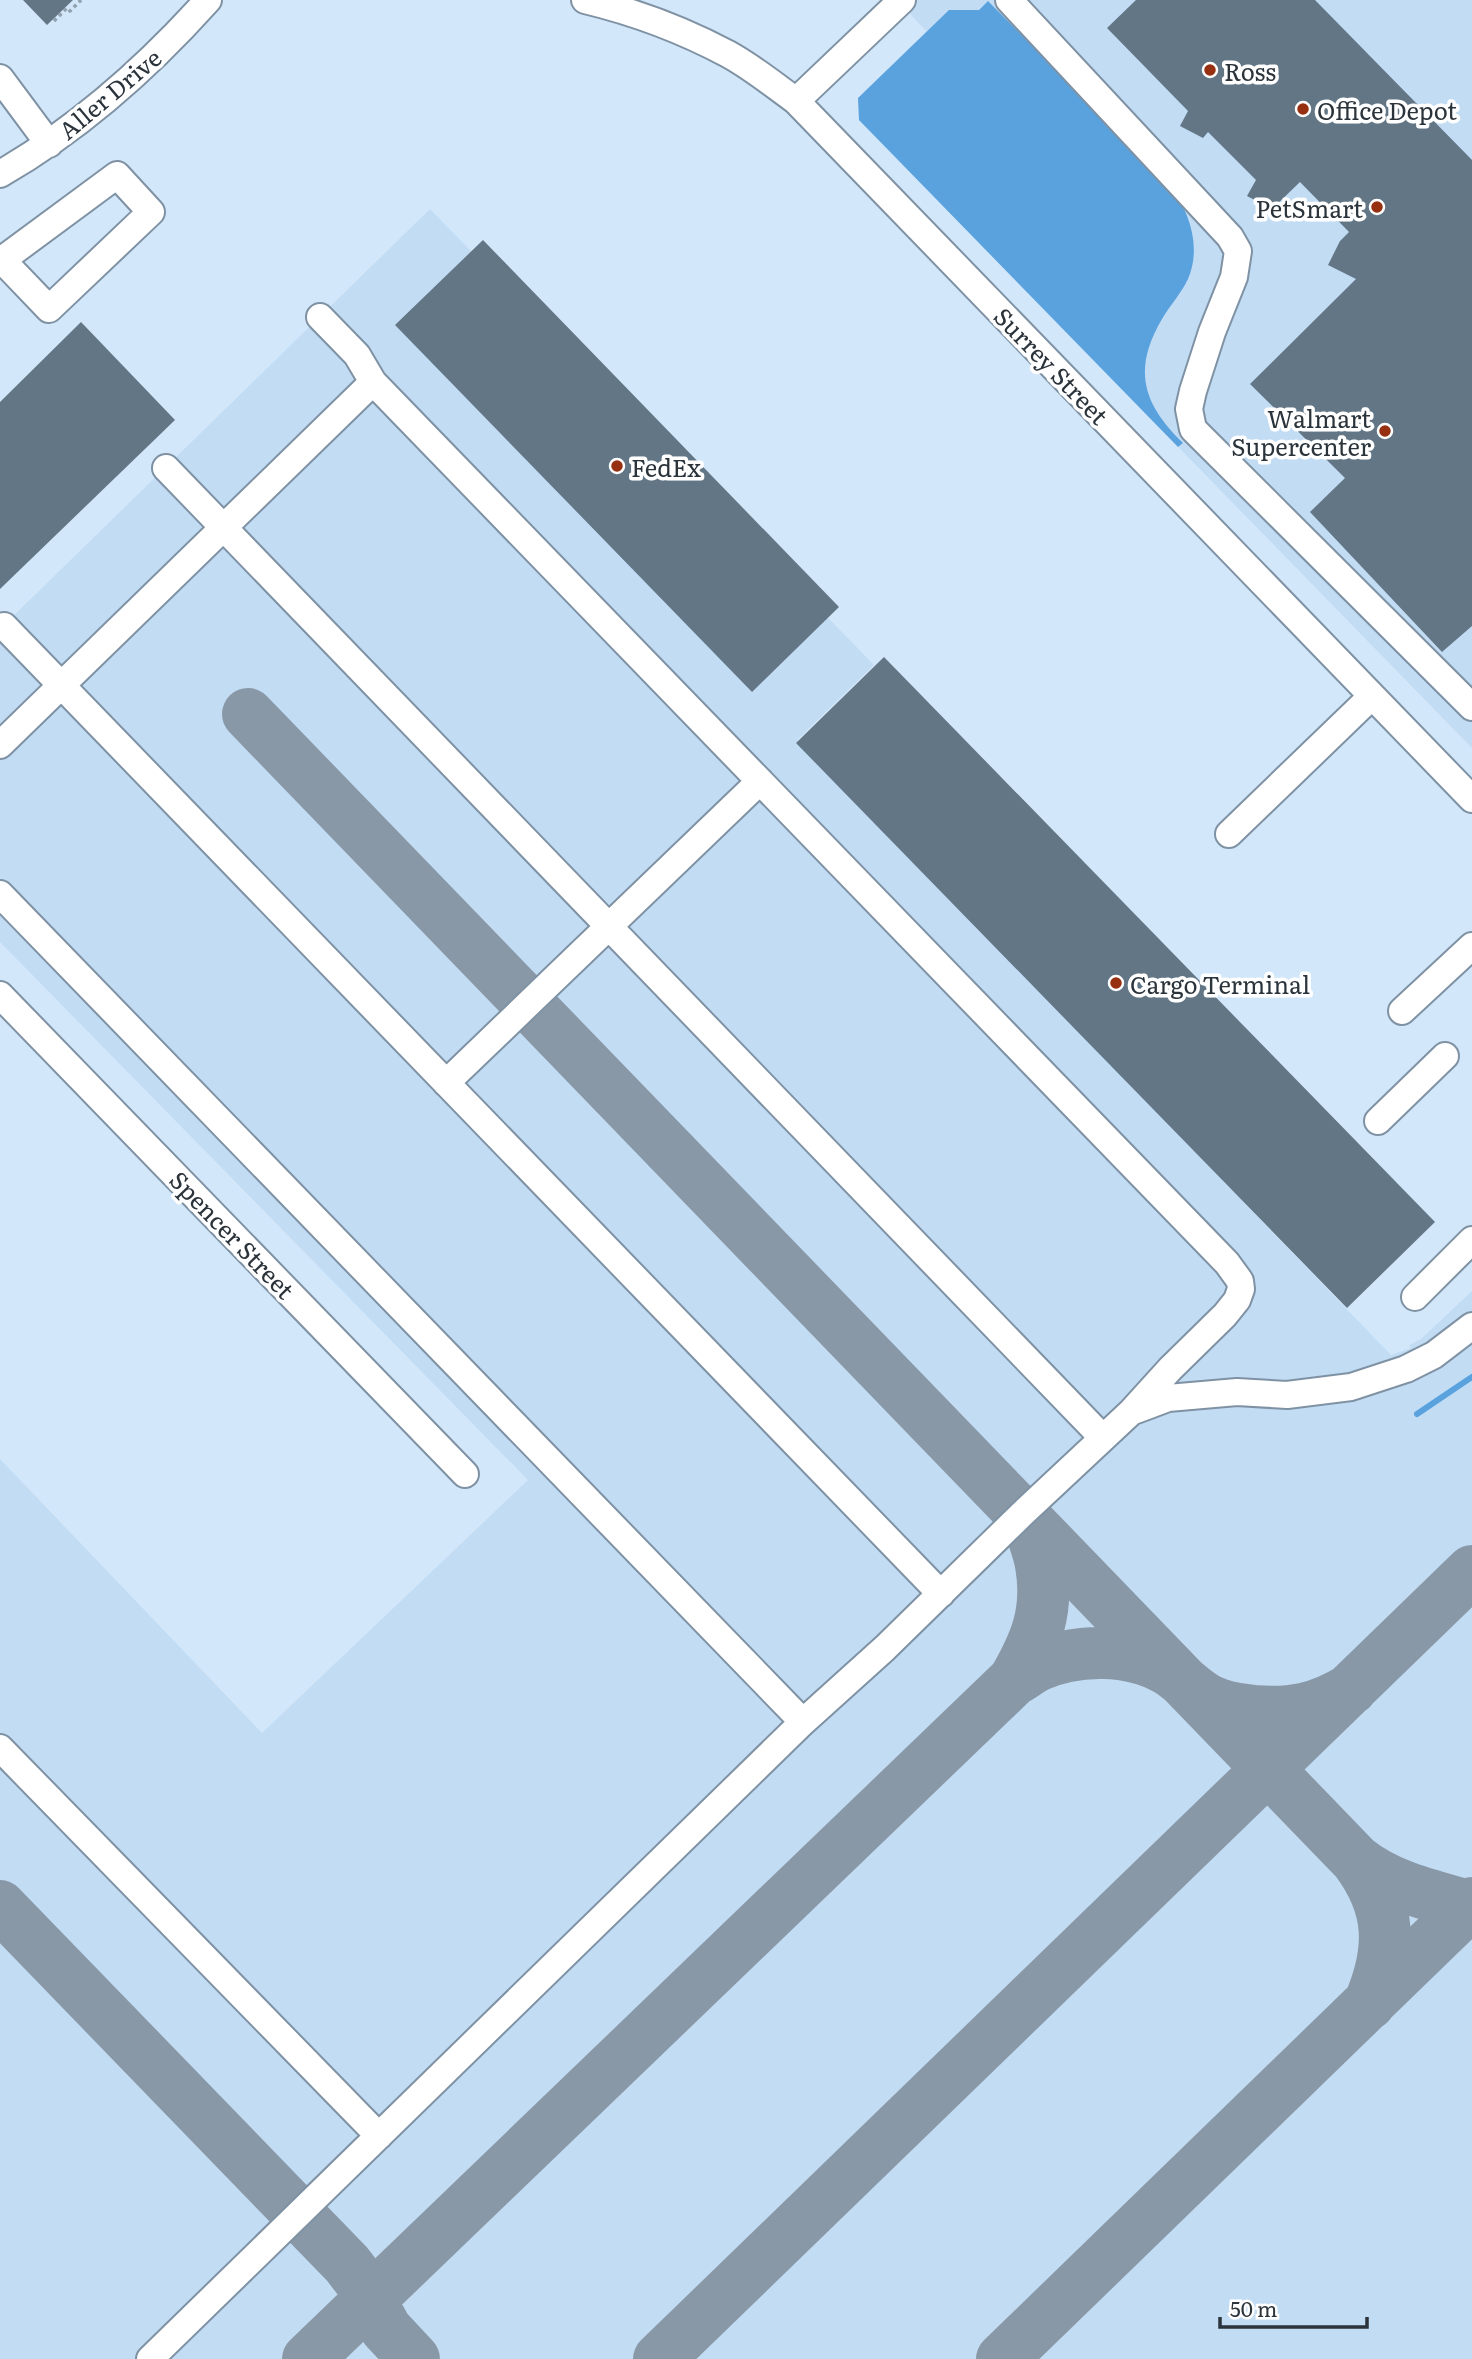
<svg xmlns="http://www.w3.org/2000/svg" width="1472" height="2359" viewBox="0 0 1472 2359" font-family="Literata,serif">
  <rect width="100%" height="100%" fill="#d3e7fa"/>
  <path fill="#c2dcf4" d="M 897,0 L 1472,0 L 1472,748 L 859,120 L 858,98 L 927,32 Z
    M 430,209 L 874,665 L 797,740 L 1391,1355 L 1411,1348 L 1409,1345 L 1421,1339 L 1472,1291 L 1472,2359 L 0,2359 L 0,1459 L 262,1733 L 528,1480 L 0,942 L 0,629 Z"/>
  <path fill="#5aa2de" d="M 988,1 L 1170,184 C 1189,212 1202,246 1188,279 C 1181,294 1170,305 1162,319 C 1132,370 1143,404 1183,443 L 1178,447 L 859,120 L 858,98 L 949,10 L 979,10 Z"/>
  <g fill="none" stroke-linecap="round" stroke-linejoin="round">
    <path stroke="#5aa2de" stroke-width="6" d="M 1417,1414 L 1472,1377"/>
    <path stroke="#8998a6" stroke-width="52" d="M 248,714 L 1356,1860 C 1390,1887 1431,1895 1472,1907
      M 1014,1680 C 1036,1642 1049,1611 1041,1565 C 1039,1551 1032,1537 1030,1523
      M 1356,1860 C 1392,1908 1392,1950 1369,2004
      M 0,1906 L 347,2264 L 360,2281 L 386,2329 L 414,2359
      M 308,2359 L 1014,1680 C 1022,1676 1029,1670 1037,1666 C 1076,1648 1131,1648 1168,1670 C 1183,1679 1195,1694 1211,1701 C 1224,1708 1239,1709 1253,1711 C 1292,1714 1318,1709 1351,1689
      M 659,2359 L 1472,1571
      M 1002,2359 L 1472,1903"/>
  </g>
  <path fill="#637686" d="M 23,0 L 73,0 L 47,25 Z
    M 1136,0 L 1315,0 L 1472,160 L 1472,626 L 1442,652 L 1310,512 L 1345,478 L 1250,384 L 1356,279 L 1328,265 L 1340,241 L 1349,232 L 1300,182 L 1272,209 L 1247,196 L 1256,180 L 1208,132 L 1203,138 L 1180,126 L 1188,111 L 1107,28 Z
    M 483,240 L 839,607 L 752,692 L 395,325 Z
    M 81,322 L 175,420 L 0,589 L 0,402 Z
    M 884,657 L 1435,1222 L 1347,1308 L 796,743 Z"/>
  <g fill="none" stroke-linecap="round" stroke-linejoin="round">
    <g stroke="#7f92a4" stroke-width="30">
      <path id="minor" d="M 585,0 C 635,12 683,30 728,54 C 752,67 774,85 796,101 L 1472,799
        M 1009,0 L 1230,237 L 1238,251 L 1234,277 L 1212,332 L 1193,391 L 1189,409 L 1193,429 L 1472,707
        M 0,78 L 49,144
        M 796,101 L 902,0
        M 0,174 C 80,128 147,68 208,0
        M 0,262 L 2,260 L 117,175 L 151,212 L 49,309 L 2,260
        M 166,468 L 1103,1438
        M 4,626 L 941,1594
        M 0,745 L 373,382
        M 1229,834 L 1372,696
        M 0,894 L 803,1722
        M 0,995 L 465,1474
        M 1402,1011 L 1472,946
        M 446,1083 L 760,781
        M 1378,1121 L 1445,1056
        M 1415,1297 L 1472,1240
        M 1136,1410 L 1168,1398 L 1237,1392 L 1287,1395 L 1351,1387 L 1406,1369 L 1434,1355 L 1472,1326
        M 0,1748 L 379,2136
        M 150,2359 L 803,1722 L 885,1648 L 1022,1514 L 1131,1412 L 1170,1369 L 1225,1315 L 1237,1300 L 1241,1289 L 1240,1281 L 1227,1263 L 373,382 L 357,355 L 320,317"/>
    </g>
    <path stroke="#91a1af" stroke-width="3.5" stroke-dasharray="3.5 3.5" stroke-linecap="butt" d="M 54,21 L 67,8 L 70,11 L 81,0"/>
    <use href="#minor" stroke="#fff" stroke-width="26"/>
  </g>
  <g fill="#973011" stroke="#fff" stroke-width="2.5">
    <circle cx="1210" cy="70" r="7"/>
    <circle cx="1303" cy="109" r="7"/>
    <circle cx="1377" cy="207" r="7"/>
    <circle cx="1385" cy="431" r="7"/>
    <circle cx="617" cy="466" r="7"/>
    <circle cx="1116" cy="983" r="7"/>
  </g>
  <g text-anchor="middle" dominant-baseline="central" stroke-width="7" stroke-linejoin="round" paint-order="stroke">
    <g font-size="24" fill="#2b333b" stroke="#fff" text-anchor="start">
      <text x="1224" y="70">Ross</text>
      <text x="1317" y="109">Office Depot</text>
      <text x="1363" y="207" text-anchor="end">PetSmart</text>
      <text x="1371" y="417" text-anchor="end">Walmart<tspan x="1371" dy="28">Supercenter</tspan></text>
      <text x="631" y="466">FedEx</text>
      <text x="1130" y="983">Cargo Terminal</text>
    </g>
    <g font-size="24" fill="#2b333b" stroke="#fff">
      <text transform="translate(109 93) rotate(-40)">Aller Drive</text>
      <text transform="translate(1052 365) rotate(46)">Surrey Street</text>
      <text transform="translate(233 1234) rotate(46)">Spencer Street</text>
    </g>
  </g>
  <path d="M1220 2317v10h147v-10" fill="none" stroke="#2b333b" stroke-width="3.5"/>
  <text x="1230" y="2317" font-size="21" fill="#2b333b" stroke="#ffffff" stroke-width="5" paint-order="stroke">50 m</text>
</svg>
